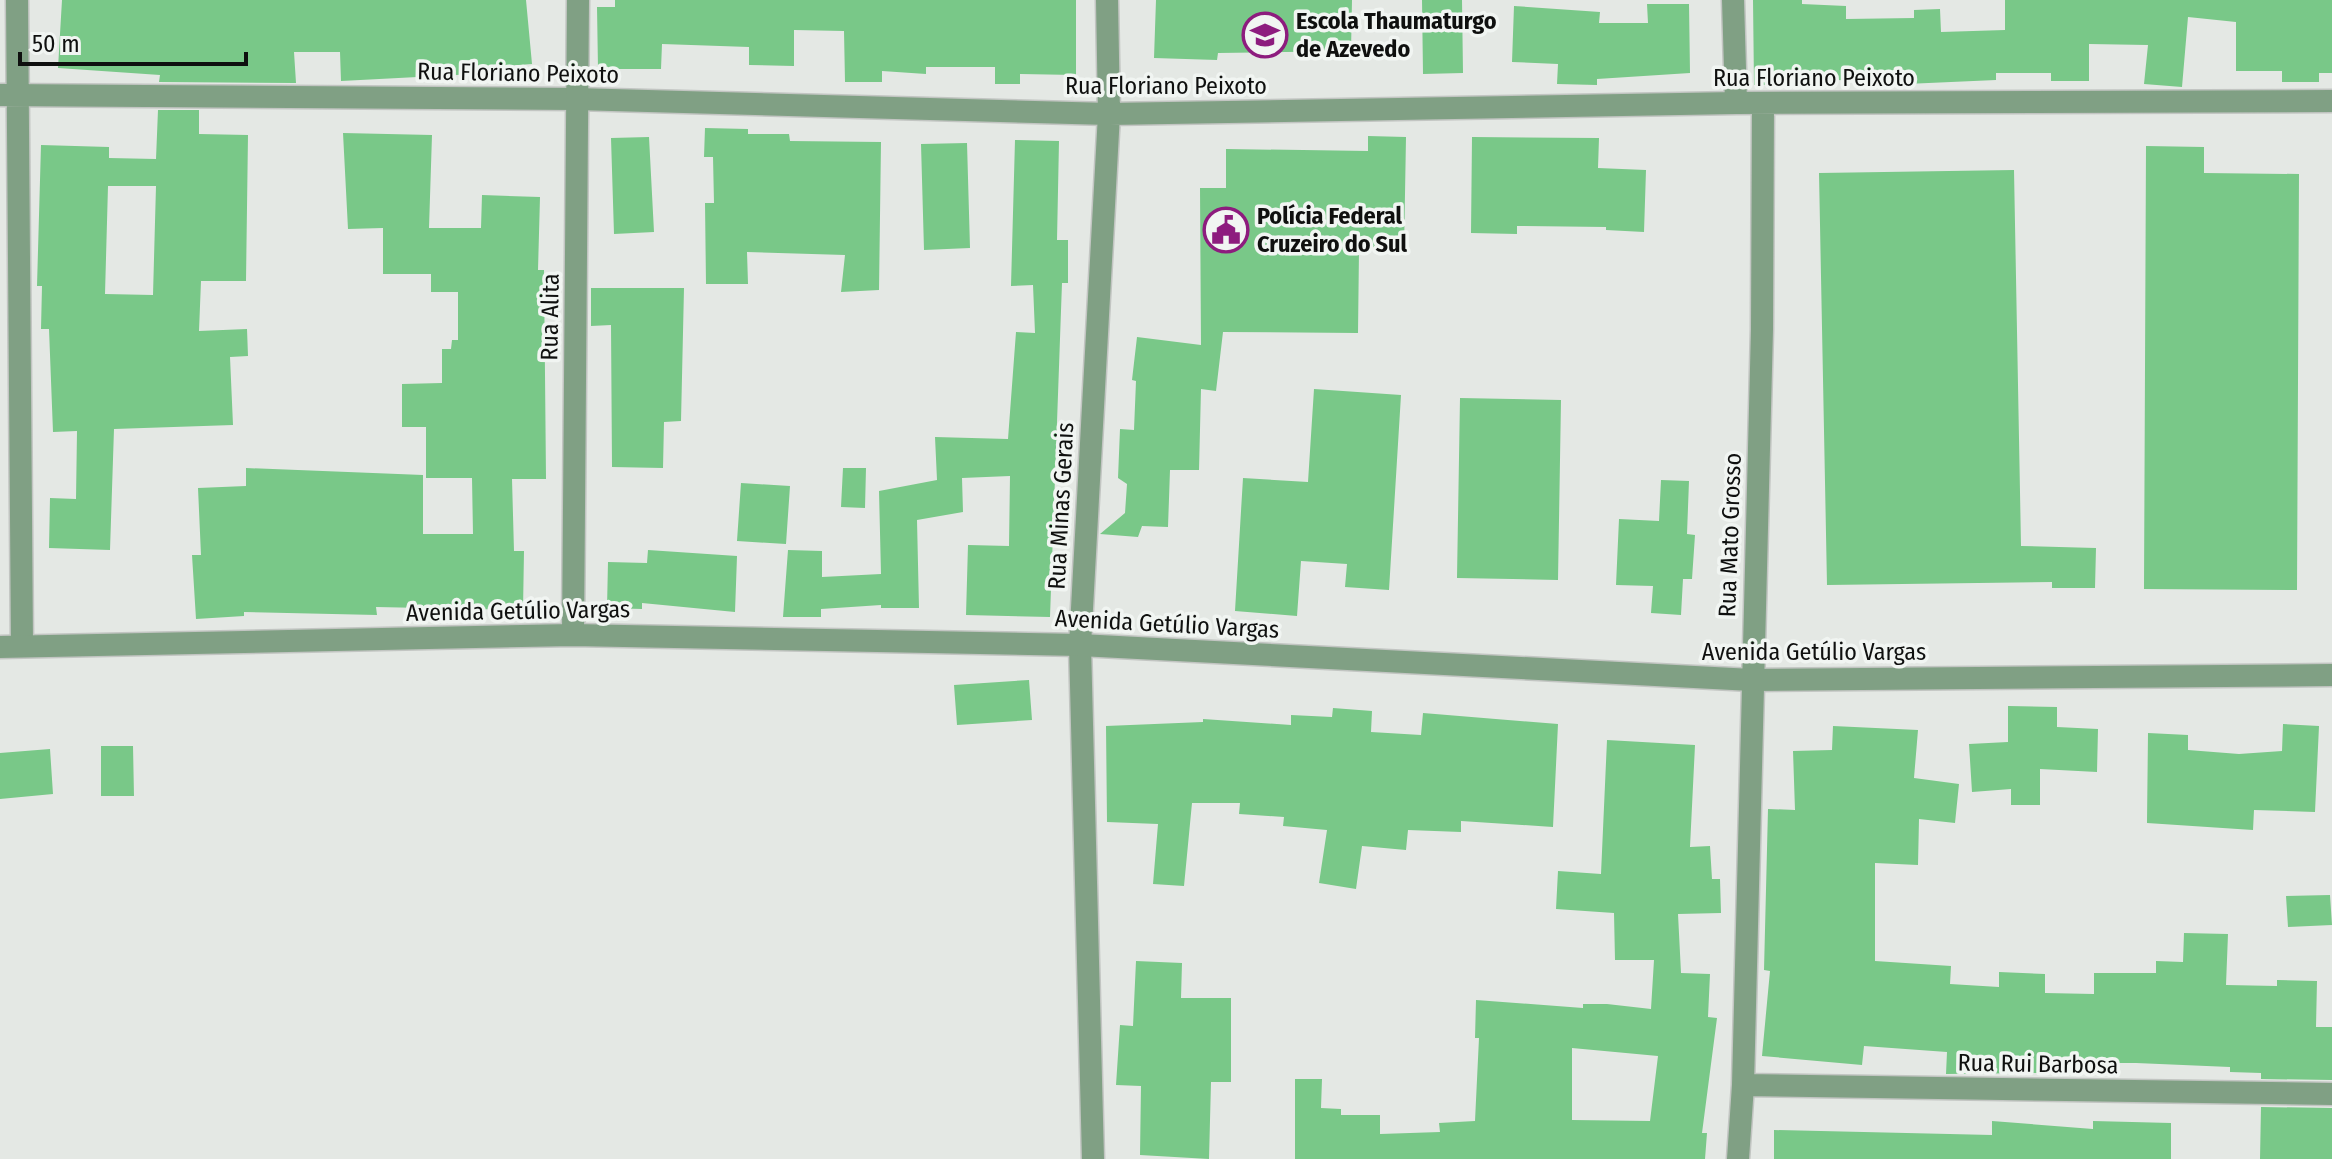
<svg xmlns="http://www.w3.org/2000/svg" width="2332" height="1159" viewBox="0 0 2332 1159" font-family="'Fira Sans Condensed',sans-serif">
  <rect width="100%" height="100%" fill="#e4e8e4"/>
  <path fill="#79c888" fill-rule="evenodd" d="M 62,0 L 526,0 L 532,64 L 474,68 L 475,74 L 341,81 L 340,52 L 294,52 L 296,83 L 159,82 L 160,75 L 58,68 Z
    M 615,0 L 1076,0 L 1076,75 L 1020,74 L 1020,84 L 995,84 L 995,67 L 926,67 L 926,74 L 882,71 L 882,82 L 845,82 L 844,31 L 794,30 L 794,66 L 749,65 L 749,47 L 662,44 L 661,69 L 598,69 L 597,7 L 615,7 Z
    M 1156,0 L 1352,0 L 1351,51 L 1218,53 L 1217,60 L 1154,58 Z
    M 1422,0 L 1462,0 L 1463,73 L 1423,74 Z
    M 1753,0 L 1802,0 L 1802,4 L 1846,6 L 1846,19 L 1914,18 L 1914,10 L 1940,9 L 1941,32 L 2005,30 L 2005,0 L 2332,0 L 2332,73 L 2319,73 L 2319,82 L 2282,82 L 2282,71 L 2236,71 L 2236,22 L 2188,17 L 2182,87 L 2144,84 L 2148,45 L 2089,44 L 2089,81 L 2051,81 L 2051,73 L 1996,73 L 1996,80 L 1906,84 L 1804,78 L 1804,84 L 1754,85 Z
    M 1647,4 L 1689,4 L 1690,73 L 1597,79 L 1597,85 L 1557,84 L 1558,64 L 1512,62 L 1514,6 L 1600,12 L 1599,23 L 1648,23 Z
    M 158,110 L 199,110 L 199,134 L 248,135 L 246,281 L 201,281 L 199,331 L 247,329 L 248,356 L 230,357 L 233,425 L 114,429 L 110,550 L 49,548 L 50,498 L 76,499 L 77,431 L 53,432 L 49,329 L 41,329 L 42,286 L 37,286 L 41,145 L 109,147 L 109,158 L 156,159 ZM 108,186 L 156,186 L 153,295 L 105,294 Z
    M 705,128 L 748,129 L 748,134 L 789,134 L 790,141 L 881,142 L 879,290 L 841,292 L 845,255 L 747,252 L 748,284 L 706,284 L 705,203 L 714,203 L 713,157 L 704,157 Z
    M 343,133 L 432,135 L 429,228 L 481,228 L 482,195 L 540,197 L 538,270 L 544,270 L 546,479 L 512,479 L 514,551 L 524,551 L 523,610 L 376,607 L 377,615 L 244,612 L 244,616 L 196,619 L 192,555 L 201,555 L 198,488 L 246,486 L 246,468 L 423,475 L 423,534 L 473,534 L 472,478 L 426,478 L 426,427 L 402,427 L 402,384 L 442,383 L 442,349 L 451,349 L 452,340 L 458,340 L 458,292 L 431,292 L 431,274 L 383,274 L 383,228 L 348,229 Z
    M 1368,136 L 1406,137 L 1404,251 L 1359,250 L 1358,333 L 1223,332 L 1216,391 L 1201,389 L 1199,470 L 1170,470 L 1168,527 L 1142,526 L 1138,537 L 1100,534 L 1125,513 L 1127,484 L 1118,478 L 1120,429 L 1134,430 L 1136,381 L 1132,380 L 1137,337 L 1201,345 L 1200,188 L 1226,188 L 1226,149 L 1368,151 Z
    M 649,137 L 654,232 L 614,234 L 611,138 Z
    M 1472,137 L 1599,138 L 1598,168 L 1646,170 L 1644,232 L 1606,230 L 1606,227 L 1517,226 L 1517,234 L 1471,233 Z
    M 1015,140 L 1059,141 L 1057,240 L 1068,240 L 1068,283 L 1062,283 L 1050,617 L 966,615 L 968,545 L 1009,546 L 1010,476 L 962,478 L 963,512 L 917,520 L 919,608 L 881,608 L 881,605 L 821,609 L 821,617 L 783,617 L 788,550 L 822,551 L 822,577 L 881,574 L 879,491 L 937,480 L 935,437 L 1008,439 L 1016,332 L 1035,333 L 1033,285 L 1011,286 Z
    M 967,143 L 970,248 L 924,250 L 921,144 Z
    M 2146,146 L 2204,147 L 2204,173 L 2299,174 L 2297,590 L 2144,589 Z
    M 2014,170 L 2021,546 L 2096,548 L 2095,588 L 2052,588 L 2052,582 L 1827,585 L 1819,173 Z
    M 591,288 L 684,288 L 681,421 L 664,422 L 663,468 L 612,467 L 611,325 L 591,326 Z
    M 1314,389 L 1401,395 L 1389,590 L 1345,587 L 1347,564 L 1301,561 L 1297,616 L 1235,611 L 1243,478 L 1308,482 Z
    M 1460,398 L 1561,400 L 1558,580 L 1457,578 Z
    M 843,468 L 866,468 L 865,508 L 841,507 Z
    M 1661,480 L 1689,481 L 1687,534 L 1695,535 L 1692,579 L 1683,579 L 1681,615 L 1651,613 L 1653,586 L 1616,585 L 1619,519 L 1659,521 Z
    M 741,483 L 790,486 L 786,544 L 737,541 Z
    M 648,550 L 737,556 L 735,612 L 642,603 L 642,609 L 607,608 L 608,562 L 647,563 Z
    M 1029,680 L 1032,720 L 957,725 L 954,685 Z
    M 2008,706 L 2057,707 L 2057,727 L 2098,729 L 2097,772 L 2040,769 L 2040,805 L 2011,805 L 2011,789 L 1972,792 L 1969,744 L 2008,742 Z
    M 1333,708 L 1372,711 L 1371,732 L 1421,735 L 1423,713 L 1558,724 L 1553,827 L 1461,821 L 1461,832 L 1408,830 L 1406,850 L 1362,846 L 1356,889 L 1319,883 L 1327,830 L 1283,826 L 1284,817 L 1239,814 L 1240,803 L 1192,803 L 1184,886 L 1153,884 L 1158,824 L 1107,822 L 1106,726 L 1203,722 L 1203,719 L 1291,725 L 1291,715 L 1332,717 Z
    M 2283,724 L 2319,726 L 2315,812 L 2254,810 L 2253,830 L 2147,823 L 2148,733 L 2188,735 L 2188,750 L 2239,754 L 2282,751 Z
    M 1833,726 L 1918,730 L 1914,778 L 1959,784 L 1955,823 L 1919,819 L 1918,865 L 1875,863 L 1875,961 L 1951,966 L 1950,984 L 1999,987 L 1999,972 L 2045,974 L 2045,993 L 2094,994 L 2094,973 L 2156,973 L 2156,961 L 2183,962 L 2184,933 L 2228,934 L 2226,985 L 2277,986 L 2277,980 L 2317,981 L 2316,1027 L 2332,1027 L 2332,1080 L 2261,1079 L 2261,1073 L 2230,1072 L 2230,1067 L 2136,1063 L 2044,1063 L 2044,1073 L 1946,1074 L 1947,1052 L 1864,1046 L 1862,1065 L 1762,1056 L 1770,971 L 1764,970 L 1768,809 L 1795,810 L 1793,751 L 1832,750 Z
    M 1607,740 L 1695,745 L 1690,847 L 1710,846 L 1712,879 L 1720,879 L 1721,913 L 1678,914 L 1681,973 L 1710,974 L 1708,1017 L 1717,1018 L 1702,1133 L 1707,1133 L 1705,1159 L 1295,1159 L 1295,1079 L 1322,1079 L 1321,1108 L 1341,1109 L 1341,1115 L 1380,1115 L 1380,1134 L 1440,1132 L 1439,1123 L 1475,1121 L 1479,1038 L 1475,1038 L 1476,1000 L 1583,1008 L 1583,1004 L 1607,1004 L 1651,1009 L 1654,960 L 1615,960 L 1614,913 L 1556,909 L 1558,871 L 1601,874 ZM 1572,1048 L 1658,1056 L 1650,1121 L 1572,1120 Z
    M 101,746 L 133,746 L 134,796 L 101,796 Z
    M 50,749 L 53,794 L 0,799 L 0,753 Z
    M 2330,895 L 2332,925 L 2288,927 L 2286,896 Z
    M 1136,961 L 1182,963 L 1181,998 L 1231,998 L 1231,1082 L 1211,1082 L 1209,1159 L 1140,1155 L 1141,1086 L 1116,1085 L 1120,1025 L 1133,1026 Z
    M 2261,1107 L 2332,1108 L 2332,1159 L 2260,1159 Z
    M 1992,1121 L 2093,1129 L 2093,1121 L 2171,1123 L 2171,1159 L 1774,1159 L 1774,1130 L 1992,1135 Z"/>
  <g fill="none" stroke-linecap="round" stroke-linejoin="round">
    <g stroke="#c2c5c2" stroke-width="25">
      <path id="minor" d="M 17,0 L 22,646
        M 1733,0 L 1736,103
        M 0,95 L 576,99 L 1109,114 L 1736,103 L 2332,101
        M 1743,1085 L 2332,1094
        M 1093,1159 L 1080,645 L 1109,114 L 1107,0
        M 1738,1159 L 1743,1085 L 1762,329 L 1763,105"/>
    </g>
    <g stroke="#c2c5c2" stroke-width="25">
      <path id="tertiary" d="M 573,635 L 578,0
        M 0,647 L 573,635 L 1080,645 L 1752,680 L 2332,675"/>
    </g>
    <use href="#minor" stroke="#80a084" stroke-width="22"/>
    <use href="#tertiary" stroke="#80a084" stroke-width="22"/>
  </g>
  <defs>
    <g id="school-ring" transform="scale(2.3)"><circle r="9.5" fill="#f1f5f2" stroke="#8d1c7e" stroke-width="1.5"/><path d="M0-5L7-2L0 1L-7-2ZM-4 1L0 2.5L4 1V4Q0 6-4 4Z" fill="#8d1c7e"/></g>
    <g id="civic-ring" transform="scale(2.3)"><circle r="9.5" fill="#f1f5f2" stroke="#8d1c7e" stroke-width="1.5"/><path d="M-.6-6.5H3V-4.5H.6V-3L4-1V1h2V6H-6V1h2V-1L-.6-3ZM-1.2 2.5V6h2.4V2.5Z" fill="#8d1c7e"/></g>
  </defs>
  <g fill-rule="evenodd">
    <use href="#school-ring" x="1265" y="35"/>
    <use href="#civic-ring" x="1226" y="230"/>
  </g>
  <g text-anchor="middle" dominant-baseline="central" stroke-width="7" stroke-linejoin="round" paint-order="stroke">
    <g font-size="24" font-weight="bold" fill="#0f100f" stroke="#f1f5f2" text-anchor="start">
      <text x="1296" y="21">Escola Thaumaturgo<tspan x="1296" dy="28">de Azevedo</tspan></text>
      <text x="1257" y="216">Polícia Federal<tspan x="1257" dy="28">Cruzeiro do Sul</tspan></text>
    </g>
    <g font-size="24" fill="#0f100f" stroke="#f1f5f2">
      <text transform="translate(518 73) rotate(1)">Rua Floriano Peixoto</text>
      <text x="1814" y="78">Rua Floriano Peixoto</text>
      <text x="1166" y="86">Rua Floriano Peixoto</text>
      <text transform="translate(550 317) rotate(-89)">Rua Alita</text>
      <text transform="translate(1061 506) rotate(-87)">Rua Minas Gerais</text>
      <text transform="translate(1730 535) rotate(-88)">Rua Mato Grosso</text>
      <text transform="translate(518 611) rotate(-1)">Avenida Getúlio Vargas</text>
      <text transform="translate(1167 624) rotate(3)">Avenida Getúlio Vargas</text>
      <text x="1814" y="652">Avenida Getúlio Vargas</text>
      <text transform="translate(2038 1064) rotate(1)">Rua Rui Barbosa</text>
    </g>
  </g>
  <path d="M20 52v12h226v-12" fill="none" stroke="#0f100f" stroke-width="4"/>
  <text x="32" y="52" font-size="24" fill="#0f100f" stroke="#f1f5f2" stroke-width="6" paint-order="stroke">50 m</text>
</svg>
